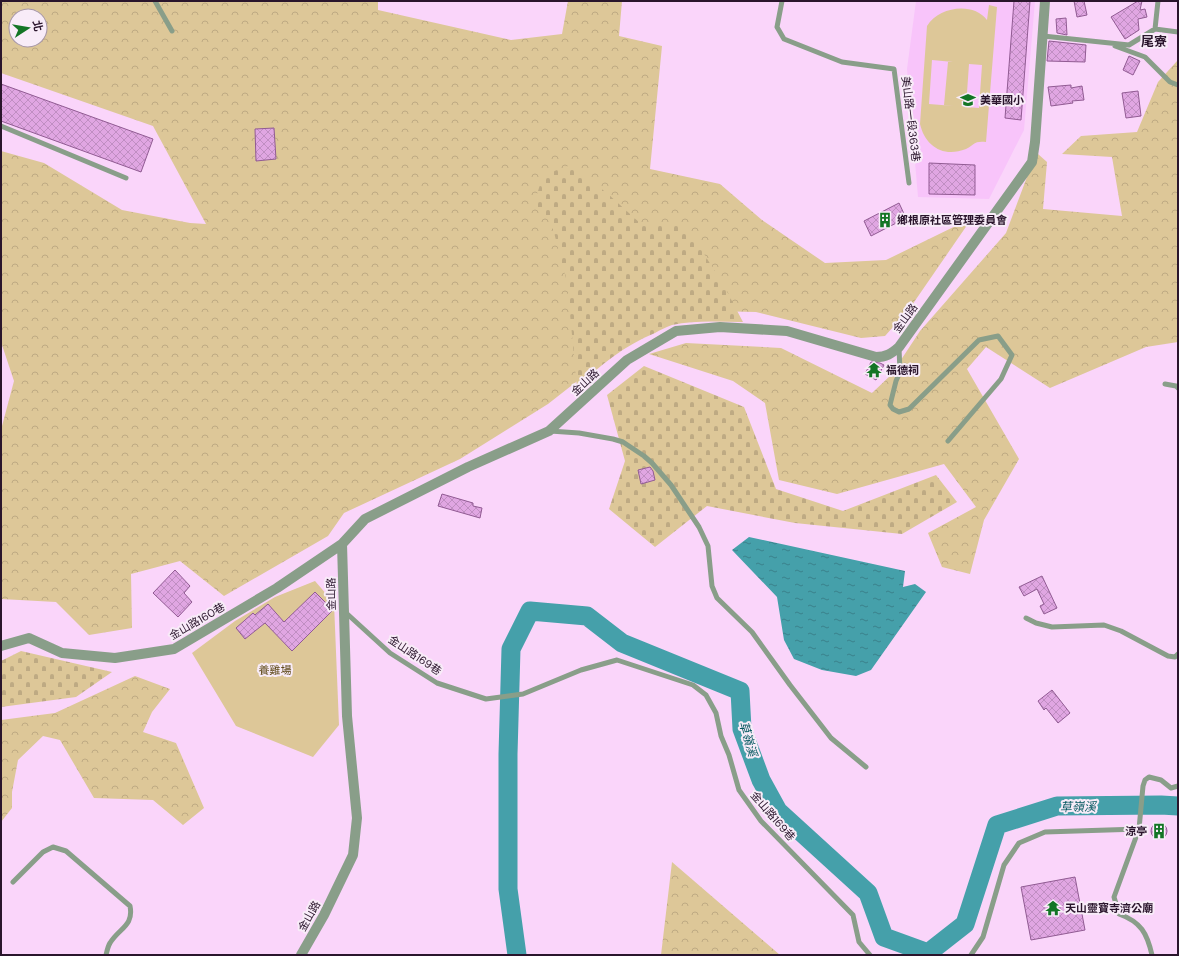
<svg xmlns="http://www.w3.org/2000/svg" width="1179" height="956" viewBox="0 0 1179 956" font-family="'DM Sans','Noto Sans TC',sans-serif">
  <defs>
    <pattern id="forest-crowns" width="20" height="18" patternUnits="userSpaceOnUse"><rect width="20" height="18" fill="#ddc798"/><path d="M2 6a3 3 0 1 1 6 0M12 15a3 3 0 1 1 6 0" fill="none" stroke="#beaa83"/></pattern>
    <pattern id="cemetery-stones" width="16" height="16" patternUnits="userSpaceOnUse"><rect width="16" height="16" fill="#ddc798"/><path d="M2 7V4a2 2 0 0 1 4 0v3zM10 15v-3a2 2 0 0 1 4 0v3z" fill="#beaa83"/></pattern>
    <pattern id="water-ripples" width="26" height="14" patternUnits="userSpaceOnUse"><rect width="26" height="14" fill="#45a0aa"/><path d="M2 4q2-2 4 0t4 0M15 11q2-2 4 0t4 0" fill="none" stroke="#3a818b"/></pattern>
    <pattern id="building-cross-hatch" width="8" height="8" patternUnits="userSpaceOnUse"><rect width="8" height="8" fill="#e0a6e2"/><path d="M0 0l8 8M0 8l8-8" fill="none" stroke="#c08ec2"/></pattern>
  </defs>
  <rect width="100%" height="100%" fill="#fad5fa"/>
  <path fill="#f8c4fa" d="M 916,1 L 1035,1 L 1024,130 L 989,199 L 918,197 L 907,69 Z"/>
  <path fill="#ddc798" fill-rule="evenodd" d="M 989,5 L 997,7 L 986,142 C 973,141 976,144 966,149 C 943,158 925,146 920,124 L 927,26 C 939,6 974,2 987,20 ZM 932,60 L 953,62 L 948,62 L 944,105 L 954,106 L 929,104 ZM 969,64 L 982,65 L 979,108 L 966,107 Z
    M 315,581 L 334,603 L 339,725 L 313,757 L 236,726 L 192,653 L 235,621 L 275,597 Z"/>
  <path fill="url(#forest-crowns)" fill-rule="evenodd" d="M 1,1 L 378,1 L 378,10 L 511,40 L 562,34 L 568,1 L 622,1 L 619,36 L 662,46 L 650,169 L 720,184 L 762,220 L 825,263 L 886,260 L 972,218 L 910,308 L 885,336 L 861,338 L 756,312 L 668,310 L 548,404 L 460,459 L 344,513 L 328,536 L 224,596 L 180,561 L 131,574 L 132,628 L 89,635 L 56,602 L 1,599 L 1,427 L 2,426 L 14,381 L 1,342 L 1,151 L 44,163 L 122,210 L 190,223 L 206,224 L 153,126 L 1,73 ZM 16,16 L 40,16 L 40,40 L 16,40 Z
    M 1177,61 L 1178,62 L 1178,342 L 1146,347 L 1050,388 L 986,347 L 967,369 L 1019,459 L 984,520 L 970,574 L 942,567 L 928,533 L 976,507 L 944,464 L 837,494 L 779,480 L 765,403 L 733,381 L 649,354 L 686,343 L 781,348 L 872,393 L 891,375 L 920,331 L 1006,233 L 1027,177 L 1038,154 L 1047,162 L 1043,209 L 1122,216 L 1112,157 L 1062,154 L 1081,136 L 1137,132 L 1158,82 Z
    M 135,676 L 170,689 L 152,712 L 143,732 L 176,743 L 204,808 L 183,825 L 153,800 L 94,798 L 60,740 L 43,736 L 18,760 L 12,792 L 12,808 L 1,822 L 1,720 L 55,713 Z
    M 672,862 L 780,955 L 661,955 Z"/>
  <path fill="url(#cemetery-stones)" d="M 571,165 L 608,194 L 641,224 L 686,225 L 724,286 L 743,322 C 719,322 695,320 672,325 C 666,327 660,330 655,333 C 624,346 601,364 577,388 L 567,282 L 551,221 L 534,204 L 543,175 Z
    M 644,366 L 744,407 L 776,489 L 843,511 L 936,475 L 957,502 L 902,534 L 795,523 L 707,506 L 655,547 L 609,509 L 625,461 L 607,395 Z
    M 21,651 L 112,672 L 76,697 L 1,707 L 1,661 Z"/>
  <path fill="url(#water-ripples)" d="M 749,537 L 905,571 L 903,587 L 915,584 L 926,592 L 871,670 L 856,676 L 822,670 L 794,659 L 784,640 L 777,597 L 732,550 Z"/>
  <g fill="none" stroke-linecap="round" stroke-linejoin="round">
    <path stroke="#45a0aa" stroke-width="19" d="M 517,955 L 508,889 L 508,754 L 511,649 L 530,611 L 587,616 L 622,643 L 740,691 L 742,729 L 761,780 L 778,811 L 868,893 L 884,937 L 928,953 L 965,924 L 997,825 L 1057,806 L 1161,805 L 1178,806"/>
  </g>
  <path fill="url(#building-cross-hatch)" stroke="#915b93" d="M 1014,1 L 1030,1 L 1021,120 L 1005,118 Z
    M 1074,1 L 1084,1 L 1087,15 L 1077,17 Z
    M 1138,1 L 1142,1 L 1140,10 L 1145,9 L 1147,17 L 1138,19 L 1139,30 L 1125,39 L 1111,17 Z
    M 1066,18 L 1067,35 L 1057,33 L 1056,19 Z
    M 1049,41 L 1086,45 L 1085,62 L 1047,61 Z
    M 1129,56 L 1140,61 L 1133,75 L 1123,70 Z
    M 1,84 L 153,139 L 141,172 L 1,121 Z
    M 1071,85 L 1071,88 L 1082,86 L 1084,100 L 1072,101 L 1073,103 L 1051,106 L 1048,87 Z
    M 1138,91 L 1141,116 L 1126,118 L 1122,93 Z
    M 274,128 L 276,159 L 256,161 L 255,129 Z
    M 929,163 L 975,165 L 975,195 L 929,194 Z
    M 899,203 L 906,218 L 871,236 L 864,221 Z
    M 871,362 L 880,363 L 884,365 L 876,380 L 865,374 Z
    M 650,467 L 653,471 L 655,480 L 641,484 L 638,470 Z
    M 442,494 L 473,503 L 473,506 L 482,508 L 480,518 L 438,506 Z
    M 175,570 L 190,586 L 184,593 L 192,602 L 178,617 L 153,593 Z
    M 1042,576 L 1057,608 L 1044,614 L 1040,606 L 1044,604 L 1037,589 L 1024,596 L 1019,587 Z
    M 315,592 L 333,610 L 292,651 L 265,623 L 245,639 L 236,628 L 253,613 L 255,615 L 268,604 L 284,622 Z
    M 1052,690 L 1070,713 L 1058,723 L 1046,708 L 1044,710 L 1038,701 Z
    M1151 831a8 8 0 1 1 16 0a8 8 0 1 1-16 0Z
    M 1075,877 L 1085,930 L 1031,940 L 1021,887 Z"/>
  <g fill="none" stroke-linecap="round" stroke-linejoin="round">
    <path stroke="#899e89" stroke-width="5" d="M 155,1 L 172,31
      M 782,1 L 777,27 L 784,39 L 842,62 L 894,69 L 909,183
      M 1155,29 L 1158,1
      M 1043,36 L 1129,45 L 1155,29 L 1178,32
      M 1115,46 L 1145,57 L 1170,82 L 1178,85
      M 1,126 L 126,178
      M 899,348 L 900,372 L 896,381 L 890,405 L 893,409 L 899,412 L 909,409 L 979,340 L 998,336 L 1012,355 L 1001,379 L 948,441
      M 1165,384 L 1176,386 L 1178,388
      M 550,431 L 579,433 L 613,439 L 623,442 L 644,456 L 652,463 L 671,485 L 699,527 L 708,546 L 712,586 L 717,598 L 752,632 L 790,685 L 831,738 L 866,767
      M 344,611 L 390,653 L 437,683 L 486,699 L 523,694 L 581,670 L 617,660 L 693,685 L 706,695 L 716,713 L 721,736 L 729,755 L 739,790 L 761,821 L 853,915 L 859,942 L 870,955
      M 1026,618 L 1036,623 L 1052,627 L 1104,625 L 1121,631 L 1168,656 L 1175,657 L 1178,654
      M 13,882 L 43,852 L 53,847 L 66,851 L 130,906 C 134,926 119,928 110,943 C 108,946 107,951 106,955
      M 971,955 L 983,937 L 1004,865 L 1019,843 L 1045,832 L 1139,829
      M 1152,955 C 1147,933 1141,922 1119,914 L 1114,897 L 1139,829 L 1143,786 L 1145,780 L 1149,777 L 1161,780 L 1171,788 L 1178,786"/>
    <path stroke="#899e89" stroke-width="10" d="M 1,646 L 29,638 L 62,653 L 115,658 L 174,649 L 277,588 L 342,544
      M 301,955 L 324,915 L 353,855 L 357,818 L 347,716 L 342,544 L 365,519 L 468,467 L 549,431 L 627,360 L 676,331 L 720,327 L 787,331 L 876,357 C 886,357 891,354 899,347 L 1032,162 L 1035,142 L 1045,1"/>
  </g>
  <defs>
    <g id="school-bare" transform="scale(1.2)"><path d="M0-5L7-2L0 1L-7-2ZM-4 1L0 2.5L4 1V4Q0 6-4 4Z" fill="#137525" stroke="#f8ecf8" stroke-width="2.5" paint-order="stroke"/></g>
    <g id="building-bare" transform="scale(1.2)"><path d="M-4-6H4V6H1V3H-1V6H-4ZM-2.5-4.3h1.7v1.8h-1.7ZM.8-4.3h1.7v1.8H.8ZM-2.5-1h1.7V.8h-1.7ZM.8-1h1.7V.8H.8Z" fill="#137525" stroke="#f8ecf8" stroke-width="2.5" paint-order="stroke"/></g>
    <g id="temple-bare" transform="scale(1.2)"><path d="M0-6L5-2H3V0L6.5 2.5H4V6H1.5V3h-3V6H-4V2.5H-6.5L-3 0V-2H-5Z" fill="#137525" stroke="#f8ecf8" stroke-width="2.5" paint-order="stroke"/></g>
  </defs>
  <g fill-rule="evenodd">
    <use href="#school-bare" x="968" y="100"/>
    <use href="#building-bare" x="885" y="220"/>
    <use href="#temple-bare" x="874" y="370"/>
    <use href="#building-bare" x="1159" y="831"/>
    <use href="#temple-bare" x="1053" y="908"/>
  </g>
  <g text-anchor="middle" dominant-baseline="central" stroke-width="4" stroke-linejoin="round" paint-order="stroke">
    <g font-size="11" font-weight="bold" fill="#2a152c" stroke="#f8ecf8" text-anchor="start">
      <text x="980" y="100">美華國小</text>
      <text x="897" y="220">鄉根原社區管理委員會</text>
      <text x="886" y="370">福德祠</text>
      <text x="1147" y="831" text-anchor="end">涼亭</text>
      <text x="1065" y="908">天山靈寶寺濟公廟</text>
    </g>
    <g font-size="11" fill="#2a152c" stroke="#f8ecf8">
      <text transform="translate(911 119) rotate(83)">美山路一段363巷</text>
      <text transform="translate(905 318) rotate(-54)">金山路</text>
      <text transform="translate(585 382) rotate(-43)">金山路</text>
      <text transform="translate(331 594) rotate(-91)">金山路</text>
      <text transform="translate(197 621) rotate(-30)">金山路160巷</text>
      <text transform="translate(415 655) rotate(34)">金山路169巷</text>
      <text transform="translate(773 816) rotate(49)">金山路169巷</text>
      <text transform="translate(309 916) rotate(-61)">金山路</text>
    </g>
    <g font-size="11" fill="#5f4a1b" stroke="#f8ecf8">
      <text x="275" y="670">養雞場</text>
    </g>
    <g font-size="12" font-style="italic" fill="#065860" stroke="#f8ecf8">
      <text transform="translate(748 739) rotate(74)">草嶺溪</text>
      <text transform="translate(1078 807) rotate(-1)">草嶺溪</text>
    </g>
    <g font-size="13" font-weight="bold" fill="#2a152c" stroke="#f8ecf8">
      <text x="1154" y="41">尾寮</text>
    </g>
  </g>
  <rect width="1179" height="956" fill="none" stroke="#2a152c" stroke-width="4"/>
  <g transform="translate(28 28) rotate(78)"><circle r="19" fill="#f8ecf8" stroke="#a696a6"/>
  <path d="M0-3L7 15L0 10L-7 15Z" fill="#137525"/>
  <text y="-6" font-size="11" font-weight="bold" text-anchor="middle" fill="#2a152c">北</text>
  </g>
</svg>
